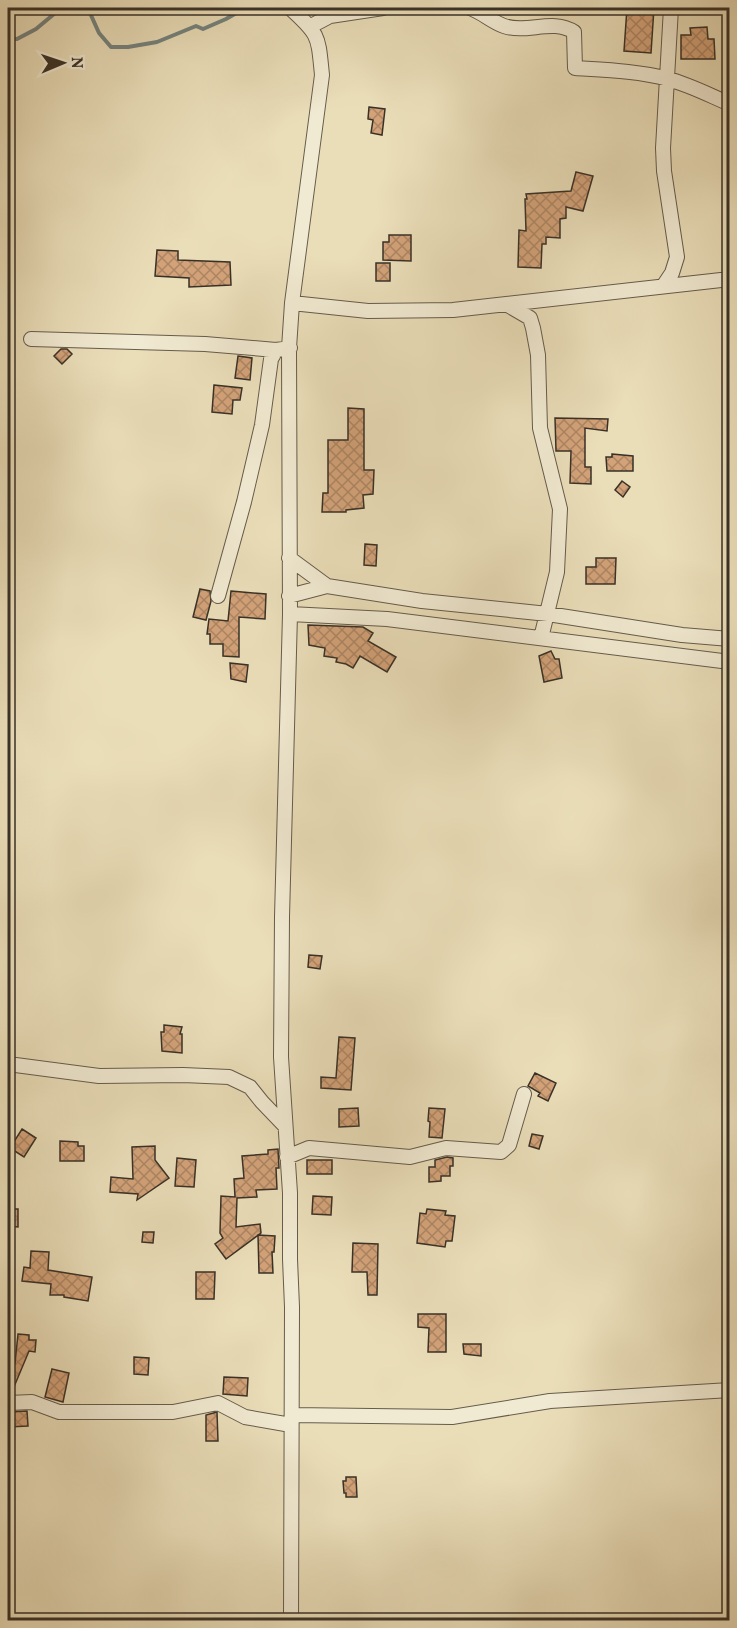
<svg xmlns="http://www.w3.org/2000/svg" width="737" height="1628" viewBox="0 0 737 1628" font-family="Vollkorn,serif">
  <defs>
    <pattern id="building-cross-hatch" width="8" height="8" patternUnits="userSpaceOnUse" patternTransform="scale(1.5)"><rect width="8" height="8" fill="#d3a279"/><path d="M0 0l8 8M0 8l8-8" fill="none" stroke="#ac8563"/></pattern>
  </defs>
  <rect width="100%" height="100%" fill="#eadeb9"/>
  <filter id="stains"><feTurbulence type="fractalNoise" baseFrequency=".00333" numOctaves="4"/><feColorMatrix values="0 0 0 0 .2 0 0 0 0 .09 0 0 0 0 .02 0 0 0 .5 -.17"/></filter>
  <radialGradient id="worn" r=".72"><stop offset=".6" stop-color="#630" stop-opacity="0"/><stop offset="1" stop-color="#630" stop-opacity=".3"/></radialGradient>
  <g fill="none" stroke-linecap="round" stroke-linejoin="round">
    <path stroke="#74837f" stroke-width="4" d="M 8,39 L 17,39 L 36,29 L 60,9 L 76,9 L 90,13 L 99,33 L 111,47 L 128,47 L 157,42 L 196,26 L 203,29 L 226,19 L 245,8"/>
  </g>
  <path fill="url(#building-cross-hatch)" stroke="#393127" stroke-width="1.5" d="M 627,8 L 654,8 L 651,53 L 624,51 Z
    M 707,27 L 708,39 L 714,39 L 715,59 L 681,59 L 681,35 L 691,35 L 690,28 Z
    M 369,107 L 385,109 L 382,135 L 371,133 L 373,120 L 368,119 Z
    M 576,172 L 593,176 L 583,211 L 566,207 L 566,218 L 560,219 L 560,238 L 546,237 L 546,244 L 542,244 L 541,268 L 518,267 L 519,230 L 526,231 L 525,199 L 527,199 L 526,194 L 571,191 Z
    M 389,235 L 411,235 L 411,261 L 383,260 L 383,242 L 389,242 Z
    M 157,250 L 178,251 L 178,260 L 230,262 L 231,285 L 189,287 L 189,278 L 155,276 Z
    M 376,263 L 390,263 L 390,281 L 376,281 Z
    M 61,349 L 67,349 L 72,354 L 62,364 L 54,356 Z
    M 238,356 L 252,358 L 250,380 L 235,378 Z
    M 214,385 L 242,388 L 240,400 L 233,400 L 232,414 L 212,412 Z
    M 348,408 L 364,409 L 364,470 L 374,470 L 373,494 L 363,495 L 364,508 L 346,510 L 346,512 L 322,512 L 323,493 L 328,493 L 328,440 L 348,440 Z
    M 555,418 L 608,419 L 607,431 L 585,428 L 585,467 L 591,467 L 591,484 L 570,483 L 571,451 L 556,451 Z
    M 612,454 L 633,456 L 633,471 L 607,471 L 606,457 L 612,457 Z
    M 622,481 L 630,487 L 623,497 L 615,490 Z
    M 365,544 L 377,545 L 376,566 L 364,565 Z
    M 596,558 L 616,558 L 615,584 L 586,584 L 586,567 L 596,567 Z
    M 200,589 L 210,591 L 211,601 L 206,620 L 193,617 Z
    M 231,591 L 266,594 L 265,619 L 239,617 L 239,657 L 223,656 L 223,644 L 210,644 L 210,634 L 207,634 L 209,619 L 228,621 Z
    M 308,625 L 363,627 L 373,633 L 368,641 L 396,657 L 387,672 L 360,656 L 353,668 L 346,664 L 336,662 L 337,658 L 324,656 L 325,648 L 309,645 Z
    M 551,651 L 555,659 L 559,659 L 562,678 L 544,682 L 539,656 Z
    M 230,663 L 248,665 L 246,682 L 231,679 Z
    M 309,955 L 322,956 L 320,969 L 308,967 Z
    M 164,1025 L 182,1027 L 180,1034 L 182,1034 L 182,1053 L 162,1051 L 161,1032 L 164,1032 Z
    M 339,1037 L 355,1038 L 351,1090 L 321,1088 L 321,1077 L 336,1078 Z
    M 535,1073 L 556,1083 L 548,1101 L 538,1096 L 540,1093 L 528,1086 Z
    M 358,1108 L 359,1126 L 339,1127 L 339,1109 Z
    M 429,1108 L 445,1109 L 442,1138 L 429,1137 L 430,1122 L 428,1121 Z
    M 22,1129 L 36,1138 L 24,1157 L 10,1148 Z
    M 532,1134 L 543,1136 L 539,1149 L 529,1146 Z
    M 60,1141 L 78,1142 L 78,1146 L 84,1146 L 84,1161 L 60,1161 Z
    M 155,1146 L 155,1160 L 169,1178 L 137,1200 L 138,1194 L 110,1192 L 111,1177 L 133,1179 L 132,1147 Z
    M 278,1149 L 279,1168 L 276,1168 L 277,1189 L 256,1190 L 257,1197 L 237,1198 L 236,1227 L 260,1224 L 261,1233 L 226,1259 L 215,1244 L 223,1238 L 220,1233 L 221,1196 L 235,1197 L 234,1179 L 244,1178 L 242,1156 L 268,1154 L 268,1150 Z
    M 447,1157 L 453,1158 L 453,1166 L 450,1166 L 450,1176 L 441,1176 L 441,1181 L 429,1182 L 429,1167 L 435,1167 L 435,1160 Z
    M 177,1158 L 196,1160 L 194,1187 L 175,1186 Z
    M 307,1160 L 332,1160 L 332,1174 L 307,1174 Z
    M 313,1196 L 332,1197 L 331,1215 L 312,1214 Z
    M 8,1209 L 18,1209 L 18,1227 L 8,1226 Z
    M 427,1209 L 446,1211 L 445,1215 L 455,1216 L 452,1241 L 446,1241 L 445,1247 L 417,1243 L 420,1213 L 426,1214 Z
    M 143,1232 L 154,1232 L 153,1243 L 142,1242 Z
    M 258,1235 L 275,1236 L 274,1252 L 272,1252 L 273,1273 L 259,1273 Z
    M 353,1243 L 378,1244 L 377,1295 L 368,1295 L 367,1272 L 352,1272 Z
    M 31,1251 L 49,1252 L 48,1270 L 92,1277 L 88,1301 L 64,1297 L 64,1295 L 50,1295 L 51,1284 L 22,1281 L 24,1267 L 30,1268 Z
    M 196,1272 L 215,1272 L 214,1299 L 196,1299 Z
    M 418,1314 L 446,1314 L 446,1352 L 428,1352 L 429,1328 L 418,1327 Z
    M 18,1334 L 29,1335 L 29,1340 L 36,1340 L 35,1352 L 29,1351 L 11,1394 L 8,1394 L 8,1368 L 10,1361 L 15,1363 Z
    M 463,1344 L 481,1344 L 481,1356 L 464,1354 Z
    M 134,1357 L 149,1358 L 148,1375 L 134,1374 Z
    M 52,1369 L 69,1373 L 63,1402 L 45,1397 Z
    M 224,1377 L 248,1378 L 247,1396 L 223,1394 Z
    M 27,1411 L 28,1426 L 8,1427 L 8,1412 Z
    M 217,1412 L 218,1441 L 206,1441 L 206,1415 Z
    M 346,1477 L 356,1477 L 357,1497 L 346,1497 L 346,1493 L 344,1493 L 343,1481 L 346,1481 Z"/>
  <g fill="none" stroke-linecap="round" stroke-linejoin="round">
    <g stroke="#655c4c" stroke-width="16">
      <path id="minor" d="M 290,8 C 320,35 318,36 322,75 L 292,303 L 289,348 L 290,614 L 282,917 L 281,1057 L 290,1193 L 290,1259 L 292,1307 L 291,1620
        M 470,8 C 482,12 492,22 504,26 C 527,34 553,18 574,32 L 575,68 C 606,70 638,71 668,79 C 690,85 709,95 730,104
        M 311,26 L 330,16 L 383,8
        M 664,285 L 672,273 L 677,257 L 664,171 L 663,148 L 671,8
        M 292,303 L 368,311 L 453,310 L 730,279
        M 506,304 L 530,318 L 533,328 L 538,355 L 540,428 L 560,509 L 557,572 L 541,638
        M 31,339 L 205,344 L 276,350
        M 289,558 L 327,586 L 422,601 L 548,614 L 682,635 L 730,639
        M 218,596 L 244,502 L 262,425 L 271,359 L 276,350 L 290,348
        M 289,596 L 327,586
        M 290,614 L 387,619 L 730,662
        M 8,1064 L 99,1076 L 183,1075 L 229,1077 L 250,1087 L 262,1102 L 285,1126
        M 287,1157 L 309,1148 L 410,1157 L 446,1148 L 501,1152 L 509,1145 L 524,1094
        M 8,1403 L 32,1402 L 59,1412 L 173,1412 L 218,1403 L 245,1417 L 291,1425
        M 292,1415 L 452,1417 L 550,1401 L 730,1390"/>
    </g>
    <use href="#minor" stroke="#f1ead2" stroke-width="14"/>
  </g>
  <rect width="737" height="1628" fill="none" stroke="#eadeb9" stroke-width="30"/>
  <rect x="9" y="9" width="719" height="1610" fill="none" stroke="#393127" stroke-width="3"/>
  <rect x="15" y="15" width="707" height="1598" fill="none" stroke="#393127" stroke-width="1.5"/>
  <g transform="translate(63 63) rotate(88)" stroke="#f1ead2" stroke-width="4.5" paint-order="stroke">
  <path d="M0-4.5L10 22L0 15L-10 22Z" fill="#393127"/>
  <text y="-9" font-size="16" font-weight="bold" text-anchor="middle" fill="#393127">N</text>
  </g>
  <rect width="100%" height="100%" filter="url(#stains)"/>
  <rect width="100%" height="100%" fill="url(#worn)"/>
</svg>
